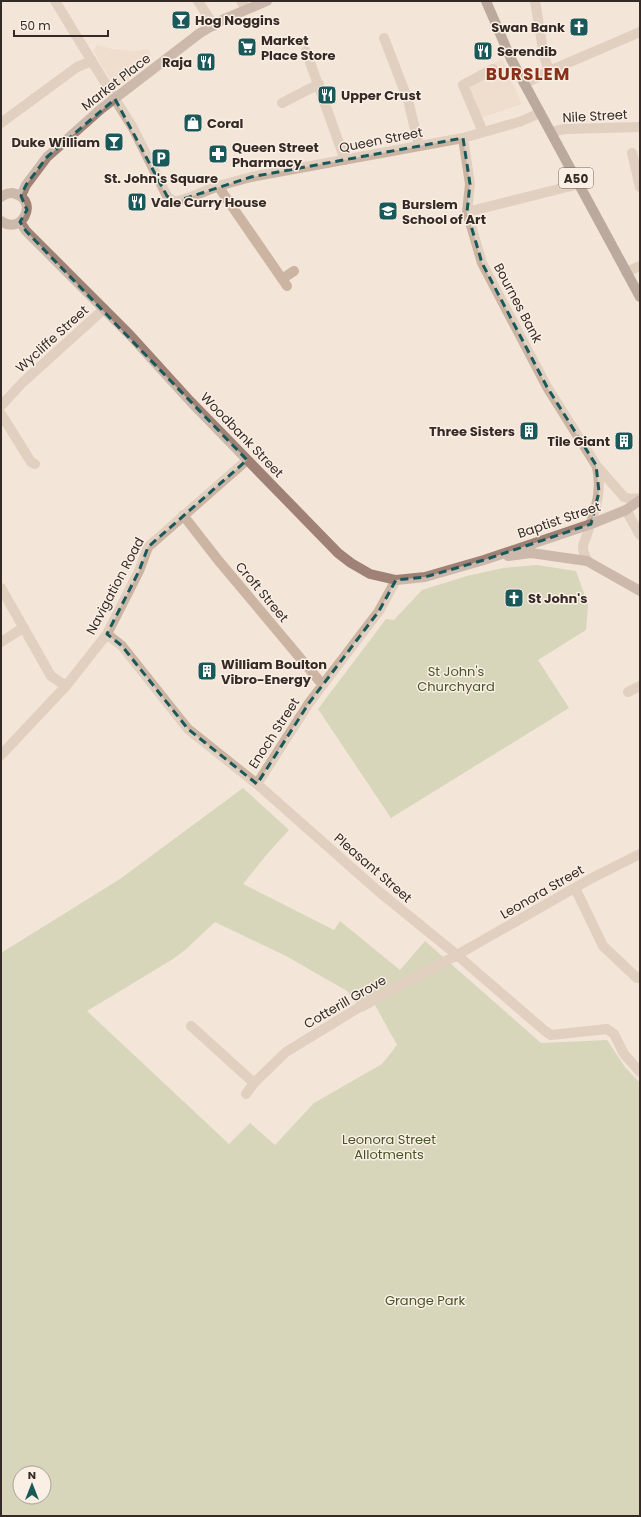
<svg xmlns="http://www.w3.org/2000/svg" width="641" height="1517" viewBox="0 0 641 1517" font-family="Poppins,sans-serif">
  <rect width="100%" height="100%" fill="#f3e5d8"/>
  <path fill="#b6c397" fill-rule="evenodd" d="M 537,565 L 576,571 L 588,604 L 586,630 L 538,660 L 569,708 L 391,818 L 318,709 L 386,619 L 394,620 L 422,590 L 467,576 L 503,568 Z
    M 243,788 L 289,830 L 268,853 L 243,884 L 334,930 L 340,921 L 400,970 L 425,941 L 541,1043 L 607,1040 L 625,1067 L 640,1083 L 640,1516 L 1,1516 L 1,953 L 120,879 ZM 215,922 L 286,956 L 347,991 L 363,1012 L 375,1005 L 397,1045 L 382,1064 L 314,1103 L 275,1145 L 250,1123 L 229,1144 L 87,1011 L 173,959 L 185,950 ZM 20,1473 L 44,1473 L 44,1497 L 20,1497 Z"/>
  <path fill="#ecd6be" d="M 97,45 L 112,49 L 135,51 L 149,49 L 151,55 L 139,64 L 130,79 L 124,83 L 120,84 L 110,79 L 99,61 L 94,51 Z
    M 502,59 L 522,104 L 481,118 L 464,80 Z"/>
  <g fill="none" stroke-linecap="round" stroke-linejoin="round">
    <path stroke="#ccb4a3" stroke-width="10" d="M 198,1 L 214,26
      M 241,1 L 247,9
      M 535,1 L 544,56 L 549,71
      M 384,38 L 408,100 L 419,146
      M 306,51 L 345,160
      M 524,84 L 549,71 L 640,32
      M 115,99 L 133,128 L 167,196 L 174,202 L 191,197 L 218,186 L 251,177 L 463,138 L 519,122 L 540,113
      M 282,103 L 319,84
      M 1,123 L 77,67 L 92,61
      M 483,132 L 463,85 L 493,69
      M 463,138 L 470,184 L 467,212 L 482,263 L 547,387 L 596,465 L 624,497 L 631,499 L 640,498
      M 632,153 L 640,187
      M 218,186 L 287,286
      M 467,212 L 579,184
      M 626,272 L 640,266
      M 282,279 L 294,271
      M 1,406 L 22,383 L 104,309
      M 1,414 L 31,462 L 35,464
      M 626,510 L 640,535
      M 183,515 L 218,560 L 322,684
      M 587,561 C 586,556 582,551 583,546 C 584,541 587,536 588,531 C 596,508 602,491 597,467
      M 1,588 L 51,676 L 66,686
      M 107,634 L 122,646 L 188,729 L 257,784 L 377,890 L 457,955 L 545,1031 L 551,1035 L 607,1029 L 614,1034 L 624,1054 L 640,1072
      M 1,642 L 23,628
      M 628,692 L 640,686
      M 1,755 L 66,686 L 107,634 L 139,571 L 148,547 L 247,460
      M 257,784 L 309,703 L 379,611 L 396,580
      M 575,888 L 603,946 L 637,978
      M 191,1026 L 254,1083
      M 246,1094 L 254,1083 L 286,1052 L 363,1005 L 457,955 L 592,878 L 640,854"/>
    <path stroke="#ccb4a3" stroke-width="10" d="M 55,1 L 115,99
      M 551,132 L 565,129 L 640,127"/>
    <path stroke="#9f8275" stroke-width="10" d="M 21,196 L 26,185 L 47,157 L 101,109 L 200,33 L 224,19 L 267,1
      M 1,197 C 5,194 11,192 16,194 C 39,202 21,236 1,221
      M 20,222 L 26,231 L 130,335 L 190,401 L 338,553 L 351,563 L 370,574 L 396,580 L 425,577 L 484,560 L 591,524 L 626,510 L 640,500
      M 508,556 L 531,553 L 587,561 L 640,591"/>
    <path stroke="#796056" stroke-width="10" d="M 486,1 L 511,59 L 640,297"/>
  </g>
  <path d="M0 0H641V1517H0ZM 115,99 L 167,196 L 174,202 L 251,177 L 463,138 L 470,184 L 467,212 L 482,263 L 547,387 L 596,465 L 599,492 L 591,524 L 484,560 L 425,577 L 396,580 L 379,611 L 309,703 L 257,784 L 188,729 L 122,646 L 107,634 L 139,571 L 148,547 L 247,460 L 26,231 L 20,222 L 27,210 L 21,196 L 26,185 L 47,157 Z" fill="#f3e5d8" fill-opacity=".55" fill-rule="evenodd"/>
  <path fill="none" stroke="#19595a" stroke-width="3" stroke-dasharray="8 5" stroke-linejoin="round" d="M 115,99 L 167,196 L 174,202 L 251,177 L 463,138 L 470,184 L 467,212 L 482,263 L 547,387 L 596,465 L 599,492 L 591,524 L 484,560 L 425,577 L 396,580 L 379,611 L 309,703 L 257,784 L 188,729 L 122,646 L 107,634 L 139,571 L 148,547 L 247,460 L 26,231 L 20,222 L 27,210 L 21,196 L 26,185 L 47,157 Z"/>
  <defs>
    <g id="bar-square" transform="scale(1)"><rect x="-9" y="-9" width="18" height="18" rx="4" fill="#19595a" stroke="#faefe4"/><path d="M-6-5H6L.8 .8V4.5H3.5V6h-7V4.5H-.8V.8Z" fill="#fff"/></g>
    <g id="church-square" transform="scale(1)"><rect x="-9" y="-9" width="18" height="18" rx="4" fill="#19595a" stroke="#faefe4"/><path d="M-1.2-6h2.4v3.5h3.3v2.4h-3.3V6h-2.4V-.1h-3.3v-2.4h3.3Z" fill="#fff"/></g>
    <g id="supermarket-square" transform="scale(1)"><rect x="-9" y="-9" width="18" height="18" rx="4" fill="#19595a" stroke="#faefe4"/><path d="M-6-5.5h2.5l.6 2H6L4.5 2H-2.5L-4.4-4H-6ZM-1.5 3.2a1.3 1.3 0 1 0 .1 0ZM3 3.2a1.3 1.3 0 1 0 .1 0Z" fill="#fff"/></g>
    <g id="restaurant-square" transform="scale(1)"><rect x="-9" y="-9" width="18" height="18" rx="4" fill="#19595a" stroke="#faefe4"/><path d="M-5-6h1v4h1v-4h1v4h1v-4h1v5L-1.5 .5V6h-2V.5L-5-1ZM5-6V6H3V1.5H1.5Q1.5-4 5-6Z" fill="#fff"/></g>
    <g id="shop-square" transform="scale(1)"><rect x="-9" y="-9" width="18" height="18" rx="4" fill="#19595a" stroke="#faefe4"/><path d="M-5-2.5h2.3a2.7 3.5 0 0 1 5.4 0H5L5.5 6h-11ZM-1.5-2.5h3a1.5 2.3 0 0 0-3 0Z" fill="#fff"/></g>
    <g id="pharmacy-square" transform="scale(1)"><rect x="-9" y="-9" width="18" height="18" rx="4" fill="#19595a" stroke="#faefe4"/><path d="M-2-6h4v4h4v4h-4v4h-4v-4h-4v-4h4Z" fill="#fff"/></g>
    <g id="parking-square" transform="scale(1)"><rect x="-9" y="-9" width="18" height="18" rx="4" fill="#19595a" stroke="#faefe4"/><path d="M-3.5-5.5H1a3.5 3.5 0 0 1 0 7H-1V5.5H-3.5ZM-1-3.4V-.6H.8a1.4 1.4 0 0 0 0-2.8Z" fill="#fff"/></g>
    <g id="university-square" transform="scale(1)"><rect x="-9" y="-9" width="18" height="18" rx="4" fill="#19595a" stroke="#faefe4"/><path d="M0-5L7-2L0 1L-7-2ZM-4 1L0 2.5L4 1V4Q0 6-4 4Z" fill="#fff"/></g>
    <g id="building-square" transform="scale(1)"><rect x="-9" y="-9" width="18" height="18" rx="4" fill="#19595a" stroke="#faefe4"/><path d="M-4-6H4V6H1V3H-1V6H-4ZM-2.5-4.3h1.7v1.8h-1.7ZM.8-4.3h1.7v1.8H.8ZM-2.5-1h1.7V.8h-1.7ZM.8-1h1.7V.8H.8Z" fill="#fff"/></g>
  </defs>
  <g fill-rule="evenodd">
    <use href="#bar-square" x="181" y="20"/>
    <use href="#church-square" x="579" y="27"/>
    <use href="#supermarket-square" x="247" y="47"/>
    <use href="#restaurant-square" x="483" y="51"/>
    <use href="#restaurant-square" x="206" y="62"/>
    <use href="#restaurant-square" x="327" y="95"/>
    <use href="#shop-square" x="193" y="123"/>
    <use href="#bar-square" x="114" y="142"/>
    <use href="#pharmacy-square" x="218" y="154"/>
    <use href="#parking-square" x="161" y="158"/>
    <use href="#restaurant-square" x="137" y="202"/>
    <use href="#university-square" x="388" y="211"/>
    <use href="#building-square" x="529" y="431"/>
    <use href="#building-square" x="624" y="441"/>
    <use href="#church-square" x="514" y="598"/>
    <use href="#building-square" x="207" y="671"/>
  </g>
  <g text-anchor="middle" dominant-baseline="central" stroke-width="3" stroke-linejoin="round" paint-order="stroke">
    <rect fill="#faefe4" stroke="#71655f" stroke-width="1" x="559" y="168" width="34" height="20" rx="3"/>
    <g font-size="12" font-weight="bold" fill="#362a26">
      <text x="576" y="178">A50</text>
    </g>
    <g font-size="13" font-weight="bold" fill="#362a26" stroke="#faefe4" text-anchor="start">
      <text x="195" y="20">Hog Noggins</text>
      <text x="565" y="27" text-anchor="end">Swan Bank</text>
      <text x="261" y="40">Market<tspan x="261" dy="15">Place Store</tspan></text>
      <text x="497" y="51">Serendib</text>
      <text x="192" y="62" text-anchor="end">Raja</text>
      <text x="341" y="95">Upper Crust</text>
      <text x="207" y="123">Coral</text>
      <text x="100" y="142" text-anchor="end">Duke William</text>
      <text x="232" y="147">Queen Street<tspan x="232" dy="15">Pharmacy</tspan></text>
      <text x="161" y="178" text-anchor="middle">St. John's Square</text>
      <text x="151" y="202">Vale Curry House</text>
      <text x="402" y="204">Burslem<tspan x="402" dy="15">School of Art</tspan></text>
      <text x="515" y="431" text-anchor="end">Three Sisters</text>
      <text x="610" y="441" text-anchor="end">Tile Giant</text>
      <text x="528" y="598">St John's</text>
      <text x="221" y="664">William Boulton<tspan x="221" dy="15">Vibro-Energy</tspan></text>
    </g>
    <g font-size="13" fill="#362a26" stroke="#faefe4">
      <text transform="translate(116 82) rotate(-38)">Market Place</text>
      <text transform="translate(595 116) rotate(-3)">Nile Street</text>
      <text transform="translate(381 140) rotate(-11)">Queen Street</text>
      <text transform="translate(518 303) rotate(62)">Bournes Bank</text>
      <text transform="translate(52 339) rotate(-42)">Wycliffe Street</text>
      <text transform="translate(242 435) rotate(46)">Woodbank Street</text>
      <text transform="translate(559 520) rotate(-19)">Baptist Street</text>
      <text transform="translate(115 586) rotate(-62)">Navigation Road</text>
      <text transform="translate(262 592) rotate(50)">Croft Street</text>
      <text transform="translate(274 733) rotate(-57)">Enoch Street</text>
      <text transform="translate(373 868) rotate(41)">Pleasant Street</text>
      <text transform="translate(542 892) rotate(-30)">Leonora Street</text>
      <text transform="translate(345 1002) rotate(-30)">Cotterill Grove</text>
    </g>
    <g font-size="13" fill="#475628" stroke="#faefe4">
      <text x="456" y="671">St John's<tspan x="456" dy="15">Churchyard</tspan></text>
      <text x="389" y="1139">Leonora Street<tspan x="389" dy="15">Allotments</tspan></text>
      <text x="425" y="1300">Grange Park</text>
    </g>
    <g font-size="17" font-weight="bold" letter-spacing="1" fill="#8a2f19" stroke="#faefe4">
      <text x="528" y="74">BURSLEM</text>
    </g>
  </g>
  <rect width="641" height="1517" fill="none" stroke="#362a26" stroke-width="4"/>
  <g transform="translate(32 1485)"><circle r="19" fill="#faefe4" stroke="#aca098"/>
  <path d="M0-3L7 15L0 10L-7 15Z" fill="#19595a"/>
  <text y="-6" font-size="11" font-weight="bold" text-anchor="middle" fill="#362a26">N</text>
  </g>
  <path d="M14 30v6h94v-6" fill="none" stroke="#362a26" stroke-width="2"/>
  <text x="20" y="30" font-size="12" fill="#362a26" stroke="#faefe4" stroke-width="3" paint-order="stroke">50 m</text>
</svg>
